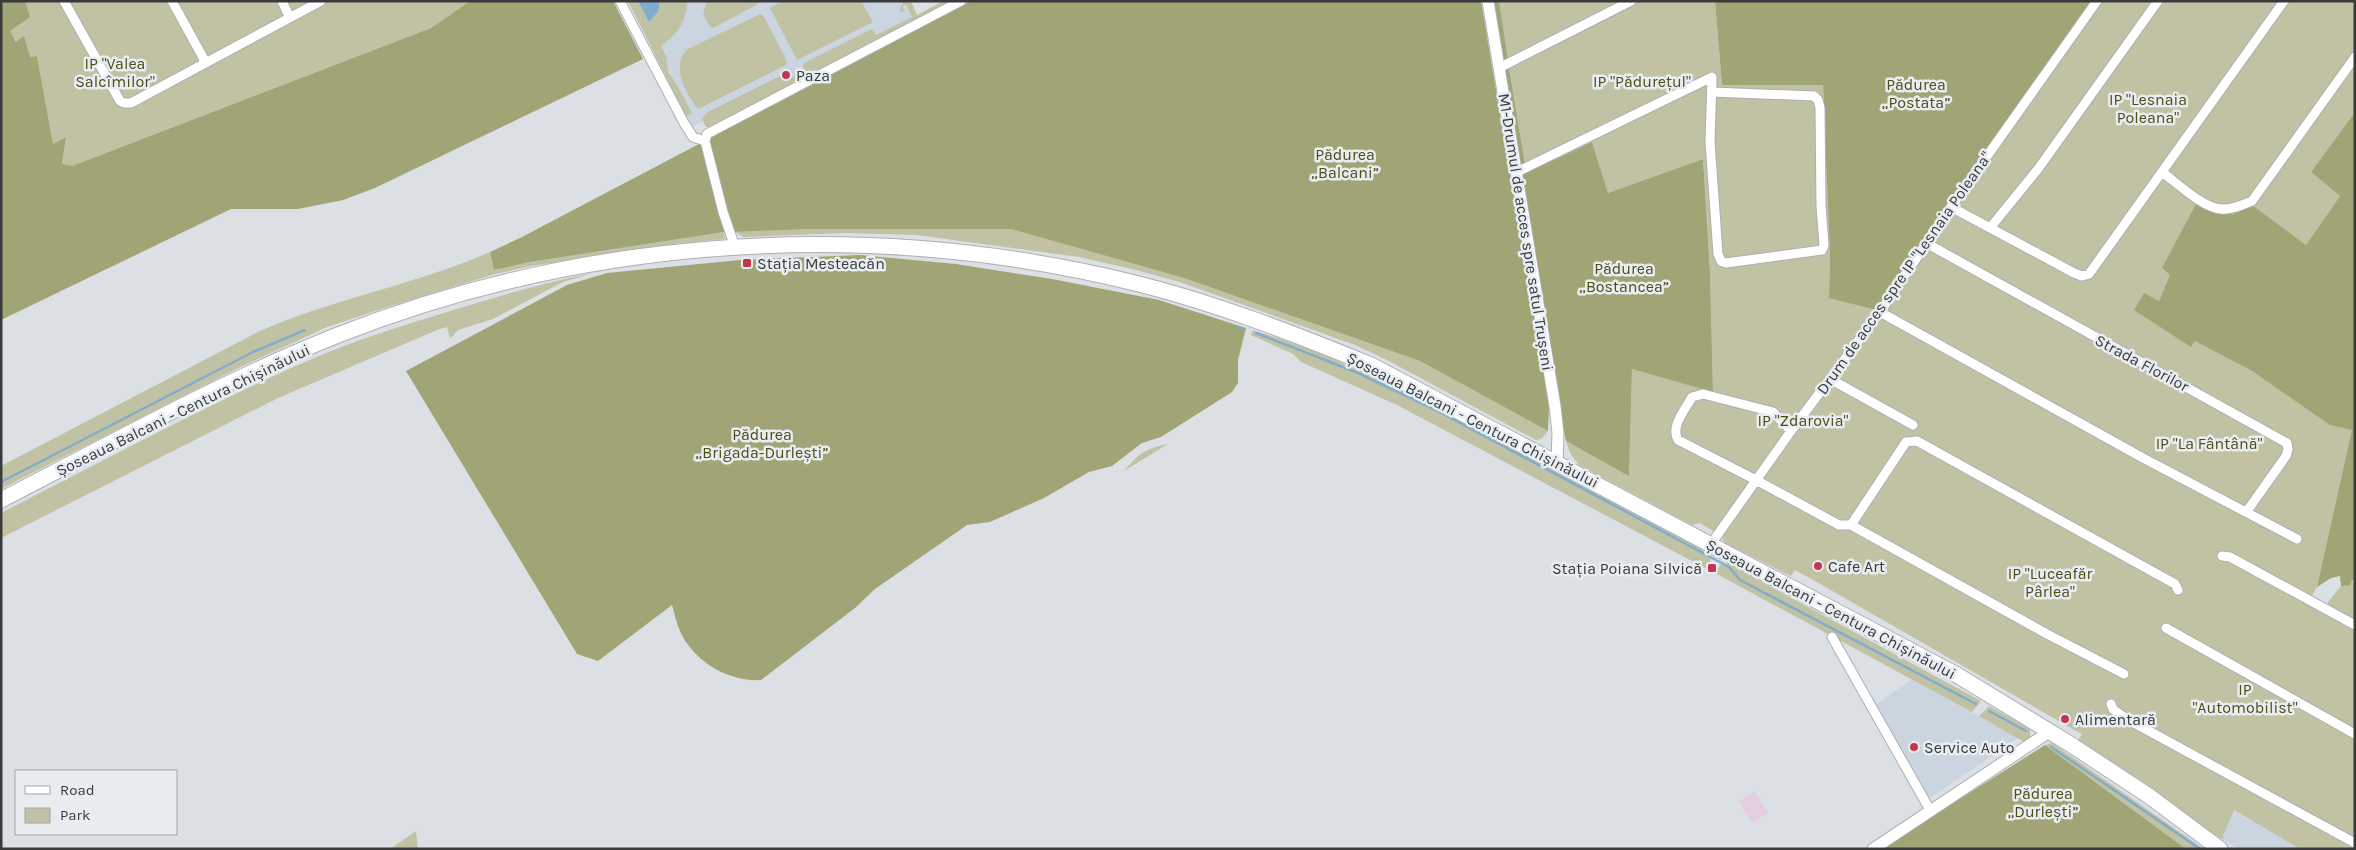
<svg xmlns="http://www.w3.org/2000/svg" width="2356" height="850" viewBox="0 0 2356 850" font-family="Karla,sans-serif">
  <rect width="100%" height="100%" fill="#dbe0e5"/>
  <path fill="#cbd5e0" d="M 628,1 L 905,1 L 913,17 L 692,127 Z
    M 1912,679 L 2018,738 L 1927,800 L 1874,706 Z
    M 2233,810 L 2300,849 L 2238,849 L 2224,840 L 2223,836 Z"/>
  <path fill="#e3cfde" d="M 1755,791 L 1768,813 L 1752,823 L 1739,801 Z"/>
  <path fill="#c0c2a3" d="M 1,1 L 470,1 L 431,28 L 72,166 L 62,165 L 66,137 L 53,144 L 37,56 L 30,57 C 15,41 1,24 1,1 Z
    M 628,1 L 638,1 L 649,22 L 660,5 L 660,1 L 687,1 C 687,21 677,35 661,46 L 666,56 L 668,72 L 677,85 L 692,113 L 686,116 Z
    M 707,1 L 757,1 L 758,4 L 713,28 L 710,27 L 703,14 Z
    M 784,1 L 861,1 L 873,22 L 797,60 L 770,8 Z
    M 903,1 L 911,1 L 917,15 L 943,1 L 957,1 L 809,76 L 806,75 L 803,67 L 804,63 L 872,29 L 876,35 L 912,17 L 906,4 L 902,6 L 905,11 L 899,12 Z
    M 1499,1 L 1715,1 L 1722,85 L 1823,85 L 1830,255 L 1829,298 L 2094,1 L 2355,1 L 2355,112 L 2311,172 L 2340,196 L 2306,245 L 2251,204 L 2242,212 L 2218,215 L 2162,268 L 2171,275 L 2159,301 L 2190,347 L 2194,340 L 2252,371 L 2330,424 L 2353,430 L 2317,587 L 2311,597 L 2328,607 L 2328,602 L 2341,586 L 2352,580 L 2355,581 L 2355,849 L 2300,849 L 2234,810 L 2223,836 L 2224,840 L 2200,827 L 2076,743 L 2082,734 L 2076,731 L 1815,581 L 1795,570 L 1791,576 L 1725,543 L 1722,538 L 1723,532 L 1717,529 L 1713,531 L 1700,523 L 1692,525 L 1579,465 L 1570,453 L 1566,441 L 1629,475 L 1632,369 L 1713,391 L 1710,272 L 1703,159 L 1608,193 L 1592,142 L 1526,173 Z
    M 760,14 L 763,15 L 786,59 L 786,65 L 698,109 C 686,95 671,66 686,50 Z
    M 780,76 L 783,81 L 795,76 L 796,79 L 792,85 L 711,127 L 706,127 L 702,119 L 706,113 Z
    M 812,229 L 1011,229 L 1184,278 L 1420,361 L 1548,431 L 1541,439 L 1536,440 L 1387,360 L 1355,345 L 1180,282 L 1132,269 L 1079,257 L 916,235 L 845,233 L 743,237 L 734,231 Z
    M 724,232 L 725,239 L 680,243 L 531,266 L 495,274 L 381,309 L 327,327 L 234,370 L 1,489 L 1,466 L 260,331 C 335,298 415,285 490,252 L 494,270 L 530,262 Z
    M 593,273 L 563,282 L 493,319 L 458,330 L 450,339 L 447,327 L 437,330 L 278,398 L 1,538 L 1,513 C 107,459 212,402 321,355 C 365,337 411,323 457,309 C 502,295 547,282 593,273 Z
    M 1253,330 L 1308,348 L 1409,392 L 1702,549 L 1711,559 L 1707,569 L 1397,405 L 1301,362 L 1293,354 L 1251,335 Z
    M 1168,444 L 1124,471 C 1139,453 1145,449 1168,444 Z
    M 1729,564 L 1981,701 L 1972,712 L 1715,573 L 1720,565 Z
    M 1989,706 L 2030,729 L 2030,738 L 2024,742 L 1979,716 Z
    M 2052,743 L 2204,849 L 2186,849 L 2045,745 Z
    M 416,831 L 418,849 L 391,849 L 393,847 Z"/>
  <path fill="#a1a474" d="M 1,1 L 25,1 L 30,17 L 10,31 L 16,42 L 24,36 L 30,57 L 37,56 L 53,144 L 66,137 L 62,164 L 72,166 L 431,28 L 470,1 L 613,1 L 643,59 L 375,188 L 343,200 L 298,209 L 231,209 L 1,320 Z
    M 971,1 L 1481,1 L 1549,406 L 1548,431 L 1420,361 L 1184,278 L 1011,229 L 812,229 L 724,232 L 530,262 L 494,270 L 490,252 L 522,237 Z
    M 1491,1 L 1499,1 L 1508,59 L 1500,63 Z
    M 1715,1 L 2094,1 L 1877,310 L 1829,298 L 1830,255 L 1823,85 L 1722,85 Z
    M 1509,67 L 1525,165 L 1520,167 L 1502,70 Z
    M 2355,112 L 2355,581 L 2352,580 L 2350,585 L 2341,586 L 2340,576 L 2331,578 L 2317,587 L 2352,430 L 2330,425 L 2252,371 L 2195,341 L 2191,347 L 2134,310 L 2144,293 L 2159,301 L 2170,275 L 2162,268 L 2196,204 C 2216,214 2231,221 2251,204 L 2306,245 L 2340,196 L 2311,172 Z
    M 1592,142 L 1608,193 L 1703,159 L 1710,272 L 1713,392 L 1632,369 L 1629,476 L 1566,441 L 1557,398 L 1522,175 Z
    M 860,255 L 956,264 L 1052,279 L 1159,300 L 1246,328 L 1238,360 L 1238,383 L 1232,392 L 1161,437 L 1142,443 L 1112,466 L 1089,472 L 1044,498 L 990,522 L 967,525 L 875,589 L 855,608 L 761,680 C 730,682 696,663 682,635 C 677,626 675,615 672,605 L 598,661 L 577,654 L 406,371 L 567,285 L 607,273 L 740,260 Z
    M 2045,745 L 2186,849 L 1881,849 Z"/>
  <path fill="#81accd" d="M 638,1 L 660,1 L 658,12 L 649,22 Z"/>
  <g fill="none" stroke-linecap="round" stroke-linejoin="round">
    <path stroke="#81accd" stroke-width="2.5" d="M 1238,327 L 1243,329
      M 1256,333 L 1358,373 L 1436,410 L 1729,567 L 1740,580 L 1976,704
      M 1,482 L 253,352 L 305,330
      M 1989,711 L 2026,731
      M 2051,747 L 2200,849"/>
    <g stroke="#abb0b5" stroke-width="11">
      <path id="minor" d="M 64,1 L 120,101 L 124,103 L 131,103 L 321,1
        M 172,1 L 206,63
        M 282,1 L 290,18
        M 620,1 L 684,123 L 693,137 L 705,141
        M 1499,68 L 1631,1
        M 1517,172 L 1712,77 L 1710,142 L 1718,254 L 1721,261 L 1726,263 L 1822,250 L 1824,245 L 1821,206 L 1820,108 L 1818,100 L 1814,96 L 1712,92
        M 2162,172 C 2177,183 2203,208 2221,209 C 2232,210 2242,205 2252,201 L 2355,57
        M 1951,207 L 2074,273 L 2082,276 L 2089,274 L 2284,1
        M 1990,228 L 2038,169 L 2158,1
        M 1926,243 L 2287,443 L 2288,449 L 2286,456 L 2247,511
        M 735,247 L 723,212 L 705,141 L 707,134 L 961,1
        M 1880,312 L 2143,458 L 2297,539
        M 1830,379 L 1913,425
        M 1791,431 L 1773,412 L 1703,394 L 1692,397 C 1685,410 1670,427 1678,440 L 1756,480 L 1839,525 L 1851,525 L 2047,634 L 2124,674
        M 1851,525 L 1906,442 L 1917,441 L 2175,584 L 2178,590
        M 1711,544 L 1791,431 L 1880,312 L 1951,207 L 2097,1
        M 2222,556 L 2230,557 L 2355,625
        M 2166,628 L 2355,734
        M 1832,637 L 1930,810
        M 2111,704 L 2113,709 L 2125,718 L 2355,843"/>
    </g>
    <g stroke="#abb0b5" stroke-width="13">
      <path id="tertiary" d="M 1488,1 L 1555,406 L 1558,433 L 1557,462
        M 1873,849 L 2049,732"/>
    </g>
    <g stroke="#abb0b5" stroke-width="17">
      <path id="trunk" d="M 1,500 C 112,443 222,381 338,335 C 592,235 874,218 1139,284 C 1218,304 1295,334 1371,365 L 1957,675 L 2070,744 L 2149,796 L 2220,849"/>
    </g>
    <use href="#minor" stroke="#fff" stroke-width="9"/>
    <use href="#tertiary" stroke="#fff" stroke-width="11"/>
    <use href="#trunk" stroke="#fff" stroke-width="15"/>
  </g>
  <g fill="#c5354f" stroke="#e8edf2" stroke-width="2">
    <circle cx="786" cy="75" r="5"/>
    <rect x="742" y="258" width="10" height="10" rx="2.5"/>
    <circle cx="1818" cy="566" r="5"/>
    <rect x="1707" y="563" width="10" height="10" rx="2.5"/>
    <circle cx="2065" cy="719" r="5"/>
    <circle cx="1914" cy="747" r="5"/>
  </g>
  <g text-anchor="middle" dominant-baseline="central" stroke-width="5" stroke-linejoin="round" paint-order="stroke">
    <g font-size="16" fill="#4d4e15" stroke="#e8edf2">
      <text x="115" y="63">IP "Valea<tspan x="115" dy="18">Salcîmilor"</tspan></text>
      <text x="1642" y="81">IP "Pădurețul"</text>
      <text x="1916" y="84">Pădurea<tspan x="1916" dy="18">„Postata”</tspan></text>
      <text x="2148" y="99">IP "Lesnaia<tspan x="2148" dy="18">Poleana"</tspan></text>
      <text x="1345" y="154">Pădurea<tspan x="1345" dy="18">„Balcani”</tspan></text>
      <text x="1624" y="268">Pădurea<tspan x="1624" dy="18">„Bostancea”</tspan></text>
      <text x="1803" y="420">IP "Zdarovia"</text>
      <text x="762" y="434">Pădurea<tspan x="762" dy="18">„Brigada-Durlești”</tspan></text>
      <text x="2209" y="443">IP "La Fântână"</text>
      <text x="2050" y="573">IP "Luceafăr<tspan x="2050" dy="18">Pârlea"</tspan></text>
      <text x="2245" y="689">IP<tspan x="2245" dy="18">"Automobilist"</tspan></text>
      <text x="2043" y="793">Pădurea<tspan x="2043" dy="18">„Durlești”</tspan></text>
    </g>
    <g font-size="16" fill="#383a3c" stroke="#e8edf2" text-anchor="start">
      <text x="796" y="75">Paza</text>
      <text x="757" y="263">Stația Mesteacăn</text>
      <text x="1828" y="566">Cafe Art</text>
      <text x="1702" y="568" text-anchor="end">Stația Poiana Silvică</text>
      <text x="2075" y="719">Alimentară</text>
      <text x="1924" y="747">Service Auto</text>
    </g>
    <g font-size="16" fill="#383a3c" stroke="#e8edf2">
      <text transform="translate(1526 232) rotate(81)">M1-Drumul de acces spre satul Trușeni</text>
      <text transform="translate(1904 273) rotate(-55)">Drum de acces spre IP "Lesnaia Poleana"</text>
      <text transform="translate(2142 363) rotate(28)">Strada Florilor</text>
      <text transform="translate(183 410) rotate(-26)">Șoseaua Balcani - Centura Chișinăului</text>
      <text transform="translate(1473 420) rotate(27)">Șoseaua Balcani - Centura Chișinăului</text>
      <text transform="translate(1831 609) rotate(28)">Șoseaua Balcani - Centura Chișinăului</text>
    </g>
  </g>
  <rect width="2356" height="850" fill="none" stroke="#383a3c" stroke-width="5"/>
  <rect x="15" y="770" width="162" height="65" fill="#e8edf2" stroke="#a2a5a9"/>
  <rect x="25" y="786" width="25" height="8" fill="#ffffff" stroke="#a2a5a9"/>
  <text x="60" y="795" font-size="15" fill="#383a3c">Road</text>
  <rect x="25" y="808" width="25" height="15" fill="#c0c2a3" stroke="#a2a5a9"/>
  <text x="60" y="820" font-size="15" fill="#383a3c">Park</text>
</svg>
